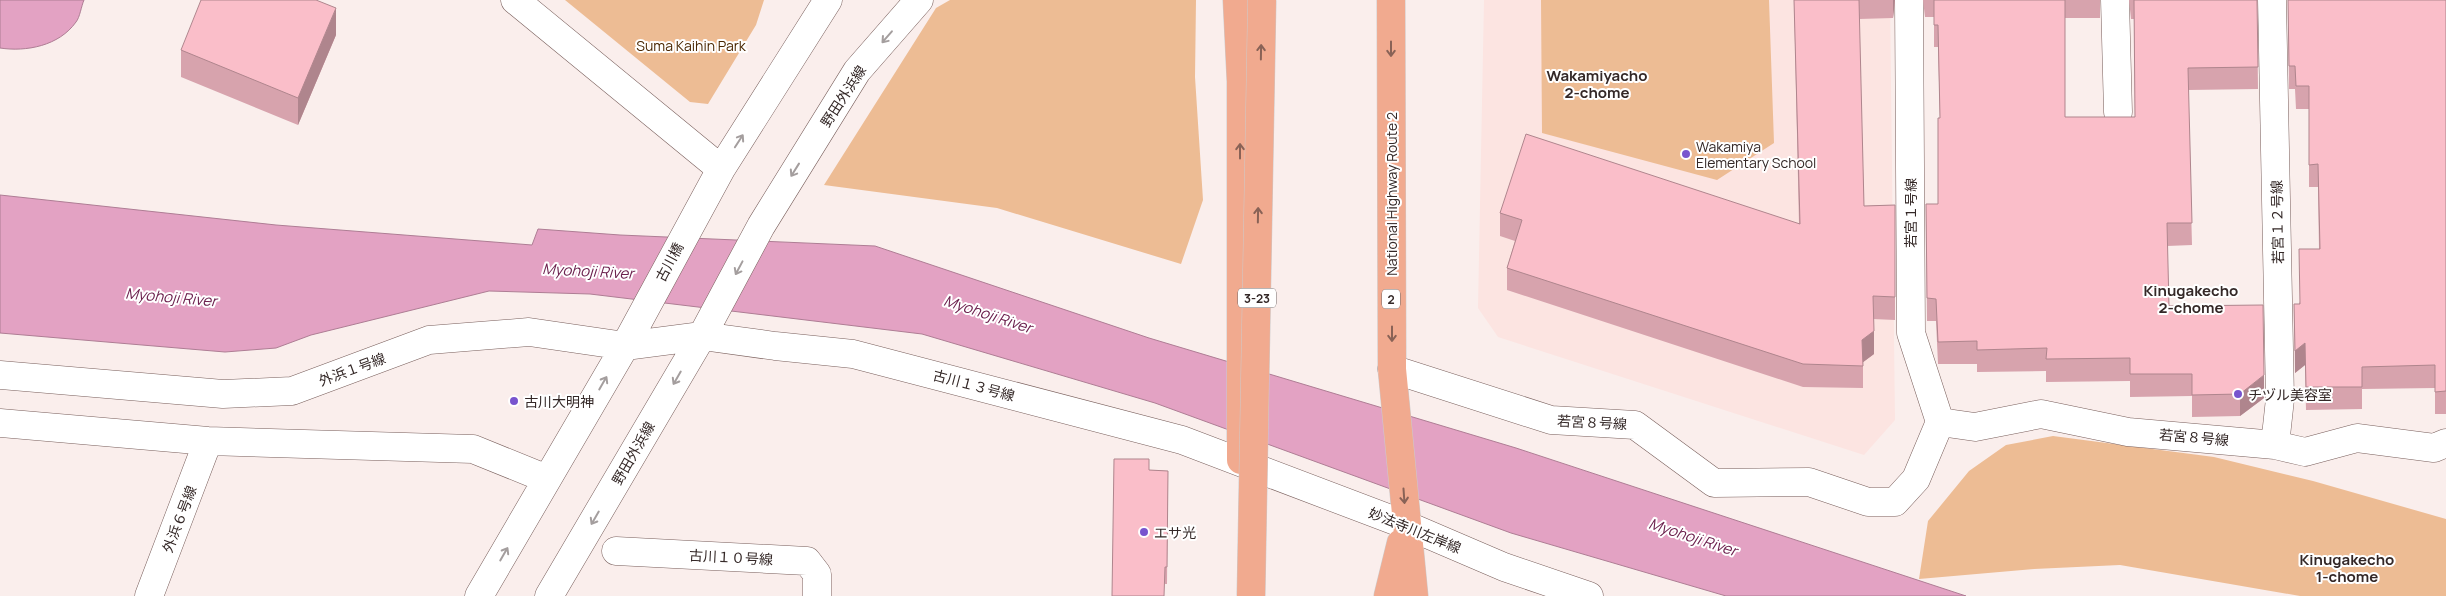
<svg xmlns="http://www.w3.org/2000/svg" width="2446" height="596" viewBox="0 0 2446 596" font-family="Manrope,'Noto Sans JP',sans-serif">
  <rect width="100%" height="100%" fill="#faeeec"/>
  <path fill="#fce4e1" d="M 1484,0 L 1890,0 L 1895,420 L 1864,455 L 1498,337 L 1478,308 Z"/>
  <path fill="#edbc94" d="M 565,0 L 764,0 L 756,25 L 708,104 L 690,102 Z
    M 950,0 L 1196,0 L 1195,77 L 1203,200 L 1181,264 L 997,208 L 824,185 L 936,8 Z
    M 1541,0 L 1769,0 L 1774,143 L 1717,180 L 1542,133 Z
    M 2053,436 L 2214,457 L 2313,481 L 2446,519 L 2446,596 L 2300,596 L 2120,565 L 2034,569 L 1919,579 L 1928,521 L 1969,471 L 2006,445 Z"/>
  <path fill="#e3a2c3" stroke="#ae7d94" d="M 0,0 L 84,0 C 81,7 80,17 76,22 C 59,46 26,52 0,48 Z
    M 0,195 L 276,225 L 532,245 L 538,229 L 620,235 L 875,246 L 1149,338 L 1516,448 L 1966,596 L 1726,596 L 1511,533 L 1155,403 L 922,334 L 590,294 L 489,291 L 311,335 L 276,348 L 225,352 L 0,333 Z"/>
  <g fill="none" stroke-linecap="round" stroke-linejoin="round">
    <g stroke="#795f5c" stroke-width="29">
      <path id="minor" d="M 515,0 L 721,169
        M 1909,0 L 1911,333 L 1940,422
        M 2115,0 L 2118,112
        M 2272,0 L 2280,399 L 2275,445
        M 1392,369 L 1551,420 L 1635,425 L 1714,483 L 1809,482 L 1868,502 L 1895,502 L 1916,479 L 1940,422
        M 0,375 L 223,394 L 292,391 L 429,340 L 529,332 L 625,346 L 702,336 L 775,346 L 853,354 L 1182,440 L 1406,525 L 1504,567 L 1589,596
        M 1940,422 L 1975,427 L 2041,414 L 2128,432 L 2275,445 L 2305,452 L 2357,438 L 2434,448 L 2446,443
        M 0,423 L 208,441 L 473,449 L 547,479
        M 616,551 L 807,561 L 817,574 L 817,596
        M 149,596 L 208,441
        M 479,596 L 625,346 L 721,169 L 828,0
        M 549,596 L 702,336 L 761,226 L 857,71 L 919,0"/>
    </g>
    <g stroke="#cecbcb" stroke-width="29">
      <path id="highway" d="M 1237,0 L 1241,81 L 1241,460
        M 1391,0 L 1392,369 L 1414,596
        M 1388,596 L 1401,543"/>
    </g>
    <use href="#minor" stroke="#fff" stroke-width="28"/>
    <use href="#highway" stroke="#f1aa8f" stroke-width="28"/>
    <g stroke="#cecbcb" stroke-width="29" stroke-linecap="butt">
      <path id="highway-bridge" d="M 1251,596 L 1262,0"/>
    </g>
    <use href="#highway-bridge" stroke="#f1aa8f" stroke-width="28"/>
  </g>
  <path fill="#d7a3ad" d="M 1794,0 L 1895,0 L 1893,18 L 1859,19 L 1864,206 L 1895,205 L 1895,320 L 1873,319 L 1874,354 L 1863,362 L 1863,388 L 1803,387 L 1507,290 L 1507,268 L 1515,241 L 1500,236 L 1500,213 L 1799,224 Z
    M 1923,0 L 2100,0 L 2100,18 L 2065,18 L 2065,117 L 2135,117 L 2134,19 L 2131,19 L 2129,0 L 2257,0 L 2258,89 L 2188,90 L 2192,245 L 2167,246 L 2169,306 L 2264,398 L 2240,416 L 2192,417 L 2192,396 L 2130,397 L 2130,381 L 2046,382 L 2046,371 L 1977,372 L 1977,364 L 1938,364 L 1936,321 L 1927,321 L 1926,204 L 1938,204 L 1940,118 L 1938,47 L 1934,47 L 1934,17 L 1925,17 Z
    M 2288,0 L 2446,0 L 2446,414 L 2435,414 L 2435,388 L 2362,389 L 2362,409 L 2306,410 L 2305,365 L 2295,373 L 2294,304 L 2299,304 L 2319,249 L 2318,187 L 2309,187 L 2309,109 L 2296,109 L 2295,89 L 2289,89 Z
    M 336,35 L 298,125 L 181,77 L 181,50 Z
    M 1149,470 L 1168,471 L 1167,584 L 1165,584 Z"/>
  <path fill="#af858d" d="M 1893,0 L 1895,0 L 1893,18 Z
    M 336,8 L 336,35 L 298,125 L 298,98 Z
    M 1874,331 L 1874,354 L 1862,363 L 1862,340 Z
    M 2305,343 L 2305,365 L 2295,373 L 2295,351 Z
    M 2264,375 L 2264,398 L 2240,416 L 2240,394 Z"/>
  <path fill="#fabec9" stroke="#af858d" d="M 201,0 L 316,0 L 336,8 L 298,98 L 181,50 Z
    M 1794,0 L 1859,0 L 1864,206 L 1895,205 L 1895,297 L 1873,296 L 1874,331 L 1862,340 L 1863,366 L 1803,364 L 1507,268 L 1522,220 L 1500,213 L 1526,134 L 1800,224 Z
    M 1934,0 L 2065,0 L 2065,117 L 2135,117 L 2134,0 L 2257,0 L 2258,67 L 2188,68 L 2192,223 L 2167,223 L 2169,306 L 2263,305 L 2264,375 L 2240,394 L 2192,395 L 2192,374 L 2130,374 L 2130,358 L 2046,359 L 2047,348 L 1977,350 L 1977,341 L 1938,342 L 1936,299 L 1927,298 L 1926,204 L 1938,204 L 1938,118 L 1940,118 L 1938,25 L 1934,25 Z
    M 2288,0 L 2446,0 L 2446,391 L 2435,392 L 2435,365 L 2362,367 L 2362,387 L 2306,387 L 2305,343 L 2295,351 L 2294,304 L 2300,304 L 2299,249 L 2320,249 L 2318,164 L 2309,165 L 2309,86 L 2296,86 L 2295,66 L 2289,66 Z
    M 1114,459 L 1149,459 L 1149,470 L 1168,471 L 1167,567 L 1165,567 L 1164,596 L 1112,596 Z"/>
  <defs><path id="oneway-shaft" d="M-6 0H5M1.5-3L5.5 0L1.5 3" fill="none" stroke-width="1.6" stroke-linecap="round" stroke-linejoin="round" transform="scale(1.25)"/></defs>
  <g stroke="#a49e9e">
    <use href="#oneway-shaft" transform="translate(887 37) rotate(131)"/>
    <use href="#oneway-shaft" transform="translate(739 141) rotate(-57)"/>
    <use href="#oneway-shaft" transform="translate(795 170) rotate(122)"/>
    <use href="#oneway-shaft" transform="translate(739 268) rotate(118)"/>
    <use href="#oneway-shaft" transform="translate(677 378) rotate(120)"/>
    <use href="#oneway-shaft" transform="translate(603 383) rotate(-60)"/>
    <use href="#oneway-shaft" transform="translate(595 518) rotate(120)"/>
    <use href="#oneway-shaft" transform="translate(504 554) rotate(-60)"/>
  </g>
  <g stroke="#896256">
    <use href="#oneway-shaft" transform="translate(1391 49) rotate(90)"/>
    <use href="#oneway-shaft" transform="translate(1261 52) rotate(-89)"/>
    <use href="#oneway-shaft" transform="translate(1240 151) rotate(-90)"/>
    <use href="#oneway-shaft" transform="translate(1258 215) rotate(-89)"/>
    <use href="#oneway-shaft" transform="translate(1392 334) rotate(90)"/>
    <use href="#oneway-shaft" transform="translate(1404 496) rotate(86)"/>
  </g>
  <g fill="#7854ce" stroke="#fff" stroke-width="2">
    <circle cx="1686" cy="154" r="5"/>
    <circle cx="2238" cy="394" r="5"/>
    <circle cx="514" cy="401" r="5"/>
    <circle cx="1144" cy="532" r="5"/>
  </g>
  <g text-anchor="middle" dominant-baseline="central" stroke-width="4" stroke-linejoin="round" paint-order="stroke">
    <g fill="#fff" stroke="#716868" stroke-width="1">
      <rect x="1238" y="288.5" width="38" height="19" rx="4"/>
      <rect x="1382" y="289.5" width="18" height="19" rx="4"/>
    </g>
    <g font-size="12" font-weight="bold" fill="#342827">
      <text x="1257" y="298">3-23</text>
      <text x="1391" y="299">2</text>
    </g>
    <g font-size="14" fill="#492601" stroke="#fff">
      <text x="691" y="45">Suma Kaihin Park</text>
    </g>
    <g font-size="14" fill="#342827" stroke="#fff">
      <text transform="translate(843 96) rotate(-57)">野田外浜線</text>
      <text transform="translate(1391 194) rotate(-90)">National Highway Route 2</text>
      <text transform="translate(1910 213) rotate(-90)">若宮１号線</text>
      <text transform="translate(2277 222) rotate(-91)">若宮１２号線</text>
      <text transform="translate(669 262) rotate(-62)">古川橋</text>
      <text transform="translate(352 369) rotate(-20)">外浜１号線</text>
      <text transform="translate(974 385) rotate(15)">古川１３号線</text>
      <text transform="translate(1592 422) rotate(3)">若宮８号線</text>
      <text transform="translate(2194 437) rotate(5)">若宮８号線</text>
      <text transform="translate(633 453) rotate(-60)">野田外浜線</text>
      <text transform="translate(179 519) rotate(-69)">外浜６号線</text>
      <text transform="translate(1415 530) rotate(22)">妙法寺川左岸線</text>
      <text transform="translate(731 557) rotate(3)">古川１０号線</text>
    </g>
    <g font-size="14" fill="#342827" stroke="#fff" text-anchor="start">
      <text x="1696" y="146">Wakamiya<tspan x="1696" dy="16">Elementary School</tspan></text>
      <text x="2248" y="394">チヅル美容室</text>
      <text x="524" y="401">古川大明神</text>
      <text x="1154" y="532">エサ光</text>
    </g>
    <g font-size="15" font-weight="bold" fill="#342827" stroke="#fff">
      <text x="1597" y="75">Wakamiyacho<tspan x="1597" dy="17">2-chome</tspan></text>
      <text x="2191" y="290">Kinugakecho<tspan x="2191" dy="17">2-chome</tspan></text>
      <text x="2347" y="559">Kinugakecho<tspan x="2347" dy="17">1-chome</tspan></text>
    </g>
    <g font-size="15" font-style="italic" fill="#6c214e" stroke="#fff">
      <text transform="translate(588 271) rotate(3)">Myohoji River</text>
      <text transform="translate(171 297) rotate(5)">Myohoji River</text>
      <text transform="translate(988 314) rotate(18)">Myohoji River</text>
      <text transform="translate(1693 537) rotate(18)">Myohoji River</text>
    </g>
  </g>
</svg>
